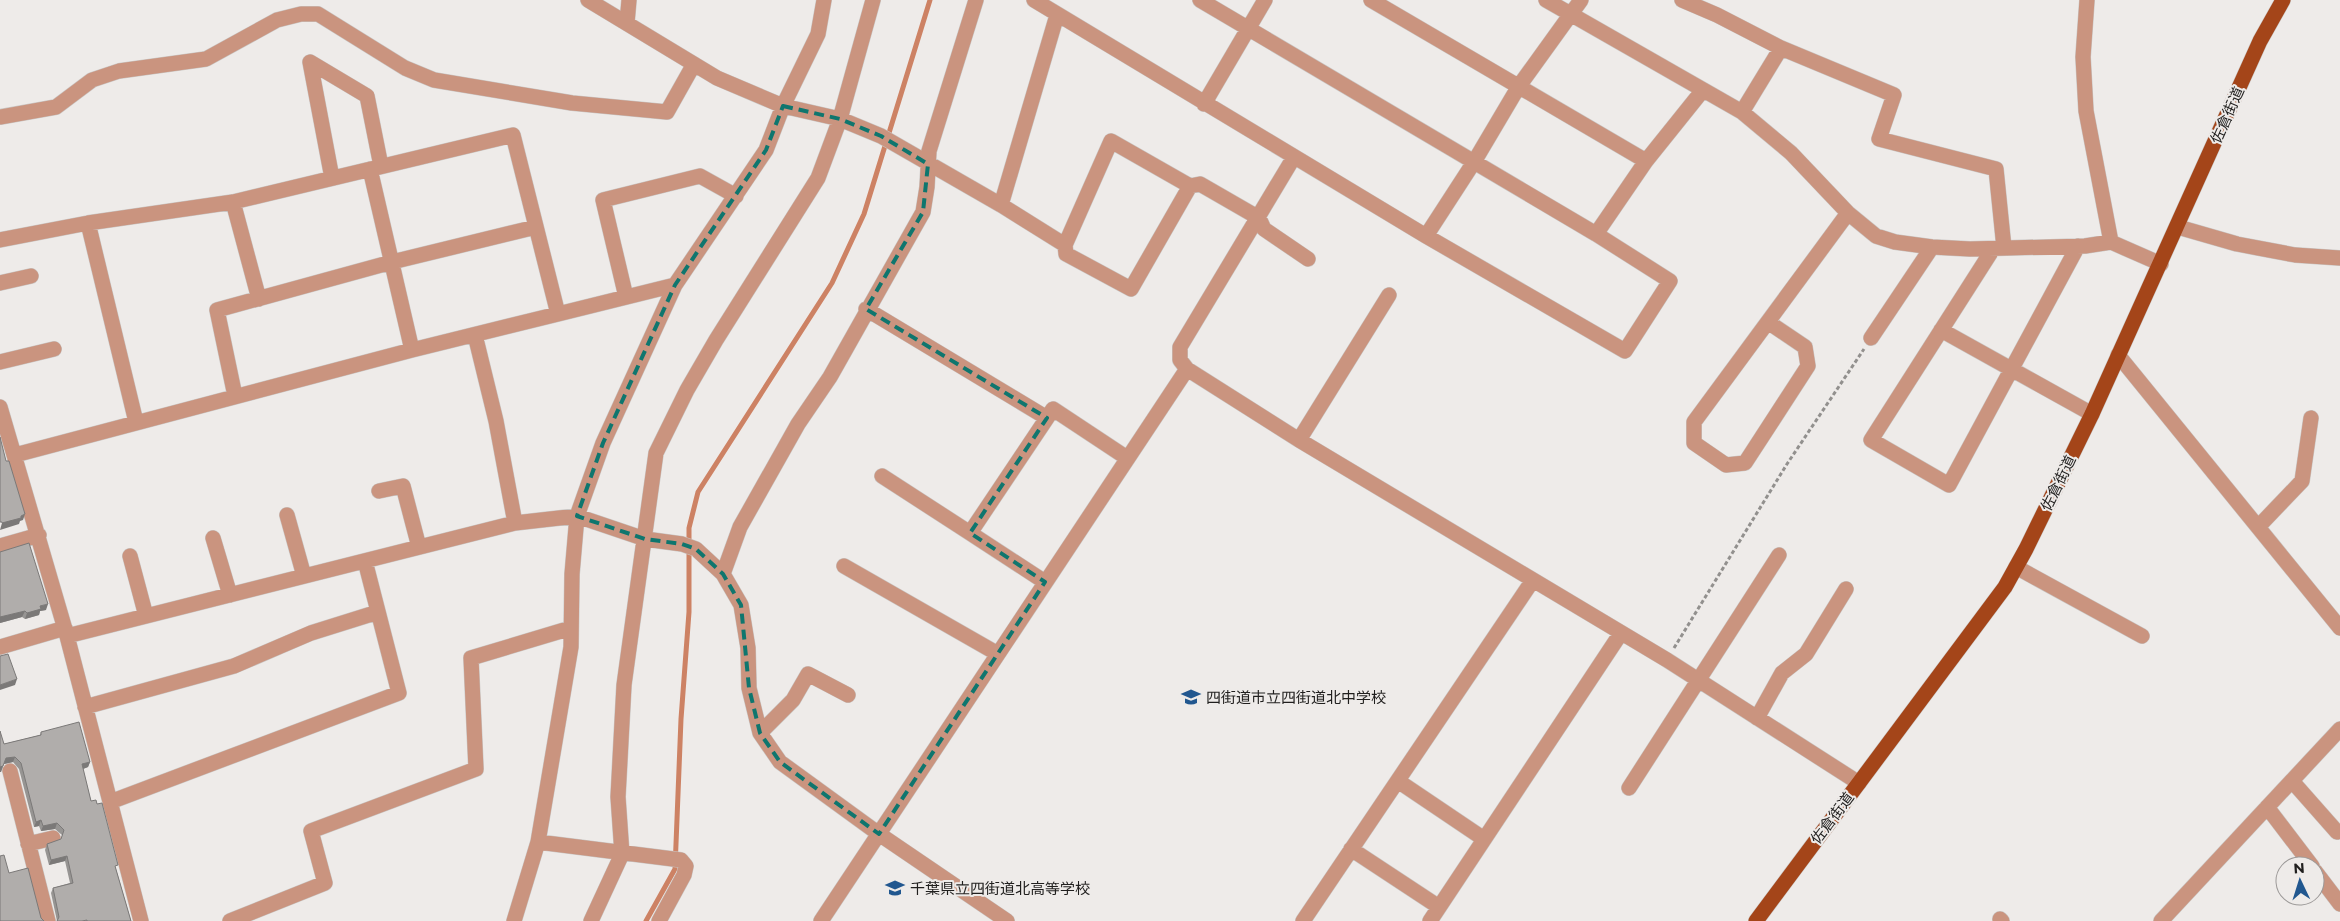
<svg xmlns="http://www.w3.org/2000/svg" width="2340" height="921" viewBox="0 0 2340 921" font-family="Montserrat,'Noto Sans JP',sans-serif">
  <rect width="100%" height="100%" fill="#eeebe9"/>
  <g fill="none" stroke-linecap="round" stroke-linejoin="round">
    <path stroke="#cd8264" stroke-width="5" d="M 646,921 L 675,869 L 681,719 L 689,612 L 689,528 L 698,492 L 832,283 L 864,214 L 930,0"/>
    <g stroke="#c9c6c4" stroke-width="16">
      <path id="minor" d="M 588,0 L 717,78 L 783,106 L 840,119 L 881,136 L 1001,205 L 1065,245 L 1066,254 L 1131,289 L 1190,186 L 1200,184 L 1259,218 L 1264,229 L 1308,259
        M 1034,0 L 1426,236 L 1625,351 L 1670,281 L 1596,234 L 1200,0
        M 1371,0 L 1646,161
        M 1546,0 L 1742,112 L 1791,153 L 1848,213 L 1876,236 L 1895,242 L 1932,247 L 1970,249 L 2085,246 L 2111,242 L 2161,264
        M 1682,0 L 1717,15 L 1781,48 L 1894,95 L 1879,139 L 1996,169 L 2004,248
        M 2087,0 L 2083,57 L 2086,111 L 2111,242
        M 627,23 L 629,0
        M 1204,104 L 1265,0
        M 1742,112 L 1781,48
        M 0,117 L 56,107 L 92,80 L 119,71 L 206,59 L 277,20 L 301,14 L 318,14 L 405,68 L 434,80 L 572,103 L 667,112 L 694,64
        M 370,169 L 412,350
        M 332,178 L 310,62 L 367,96 L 381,166
        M 233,202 L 259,299
        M 1001,205 L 1057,15
        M 88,223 L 136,422
        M 2178,227 L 2237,244 L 2295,255 L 2340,258
        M 1596,234 L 1646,161 L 1703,90
        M 1426,236 L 1474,162 L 1519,86 L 1581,0
        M 0,240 L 88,223 L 233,202 L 513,135 L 558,314 L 412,350 L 15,455
        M 1065,245 L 1111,141 L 1190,186
        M 1993,249 L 1871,440 L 1949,485 L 2078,246
        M 0,283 L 31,276
        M 626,297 L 603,200 L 700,176 L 736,196
        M 866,309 L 1047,418
        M 558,314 L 675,285
        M 1768,322 L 1805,347 L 1808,366 L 1745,463 L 1726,465 L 1694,443 L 1694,422 L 1848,213
        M 1941,330 L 2092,414
        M 475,335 L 496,421 L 515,523
        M 1871,338 L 1932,247
        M 2118,355 L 2340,628
        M 0,362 L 54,349
        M 1187,369 L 1180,360 L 1180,347 L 1294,157
        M 235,396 L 217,310 L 392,262 L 536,227
        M 0,407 L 67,636 L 141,921
        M 1299,440 L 1389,295
        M 882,476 L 970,533
        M 379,491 L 403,486 L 419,547
        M 287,515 L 304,576
        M 2258,527 L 2302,481 L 2311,418
        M 213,538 L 230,595
        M 0,546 L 39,535
        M 130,556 L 146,616
        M 844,566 L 998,654
        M 2016,567 L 2142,636
        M 723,574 L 740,527 L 798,424 L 830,377 L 923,212 L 927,187 L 929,151 L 976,0
        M 1045,582 L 970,533 L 1053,409 L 1127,458
        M 67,636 L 515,523 L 577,516 L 645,539 L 682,544 L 696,549 L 723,574 L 741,605 L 748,648 L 749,688 L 760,733 L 780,762 L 879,834 L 1007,921
        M 0,647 L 65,628
        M 85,707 L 234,666 L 311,633 L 378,612
        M 1757,718 L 1782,673 L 1806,654 L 1846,589
        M 760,733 L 793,700 L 808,674 L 848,695
        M 10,771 L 48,921
        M 1398,781 L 1484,839
        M 2292,781 L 2337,832
        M 1629,788 L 1779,555
        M 110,802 L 399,693 L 365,561
        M 2267,807 L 2312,866
        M 538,842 L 681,860 L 686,866 L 684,875 L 659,921
        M 28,844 L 53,838
        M 1351,849 L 1439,907
        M 2315,871 L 2340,904
        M 2000,919 L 2002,921
        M 230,921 L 325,883 L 311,831 L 476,769 L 471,658 L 571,628
        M 514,921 L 538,842 L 571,647 L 572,574 L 577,516 L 603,443 L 675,285 L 766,150 L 783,106 L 818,34 L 824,0
        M 591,921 L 622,854 L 618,797 L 624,685 L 656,453 L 687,390 L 716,340 L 818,178 L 840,119 L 873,0
        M 821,921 L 1187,369 L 1299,440 L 1667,660 L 1859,783
        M 1303,921 L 1533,580
        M 1430,921 L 1621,633
        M 2161,921 L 2340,729"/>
    </g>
    <g stroke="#c9c6c4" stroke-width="16">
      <path id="major" d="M 1756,921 L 2005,587 L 2026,549 L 2092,414 L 2260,41 L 2283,0"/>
    </g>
    <path stroke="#92908e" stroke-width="3" stroke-dasharray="4 2.5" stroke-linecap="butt" d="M 1674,648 L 1787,464 L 1864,349"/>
    <use href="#minor" stroke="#ca947f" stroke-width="15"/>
    <use href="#major" stroke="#a44519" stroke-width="15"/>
  </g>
  <path fill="#979593" d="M 0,552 L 46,610 L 40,611 L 39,615 L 25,619 L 22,617 L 0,623 Z
    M 41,732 L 90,762 L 88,767 L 83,769 L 91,801 L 116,869 L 131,921 L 57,921 L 51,893 L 53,888 L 70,883 L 65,861 L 49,865 L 45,850 L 47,844 L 61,840 L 62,835 L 55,829 L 41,831 L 39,826 L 34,827 L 19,769 L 13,762 L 4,764 L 1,772 L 4,744 L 40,735 Z"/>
  <path fill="#7b7978" d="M 25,514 L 23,520 L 20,521 L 19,524 L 0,530 L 2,523 Z
    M 48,604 L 46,610 L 40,611 L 39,615 L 25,619 L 27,613 L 40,606 Z
    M 25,611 L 22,617 L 0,623 L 0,617 Z
    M 17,679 L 15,685 L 0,690 L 0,685 Z
    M 15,757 L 13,762 L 4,764 L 6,758 Z
    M 90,762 L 88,767 L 80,770 L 82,764 Z
    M 3,766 L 1,772 L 0,772 L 0,767 Z
    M 41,820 L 39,826 L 34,827 L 36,822 Z
    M 57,823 L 55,829 L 41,831 L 43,826 Z
    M 67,856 L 65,861 L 49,865 L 51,860 Z"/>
  <path fill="#b0adab" stroke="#7b7978" d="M 0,437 L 6,461 L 9,461 L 25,514 L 21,516 L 21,518 L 2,523 L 2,522 L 0,522 Z
    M 29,543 L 48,604 L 40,606 L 41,609 L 27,613 L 25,611 L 0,617 L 0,552 Z
    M 8,654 L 17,679 L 0,685 L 0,656 Z
    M 79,722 L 90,762 L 82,764 L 91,801 L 96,800 L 97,804 L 102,803 L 118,865 L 115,866 L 131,921 L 87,921 L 87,920 L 82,921 L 57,921 L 59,917 L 53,888 L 73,883 L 67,856 L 51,860 L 47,844 L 61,839 L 64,830 L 57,823 L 43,826 L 41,820 L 36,822 L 21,763 L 15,757 L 6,758 L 3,766 L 0,767 L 0,731 L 4,744 L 41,735 L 41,732 Z
    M 4,855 L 9,873 L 28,868 L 41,918 L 44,921 L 0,921 L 0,856 Z"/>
  <path fill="none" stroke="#0f766e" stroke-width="4" stroke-dasharray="10 6" stroke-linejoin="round" d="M 783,106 L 840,119 L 881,136 L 928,164 L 923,212 L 866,309 L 1047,418 L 970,533 L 1045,582 L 879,834 L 780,762 L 760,733 L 749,688 L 741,605 L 723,574 L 696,549 L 682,544 L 645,539 L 577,516 L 603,443 L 675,285 L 766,150 Z"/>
  <defs>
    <g id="school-bare" transform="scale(1.5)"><path d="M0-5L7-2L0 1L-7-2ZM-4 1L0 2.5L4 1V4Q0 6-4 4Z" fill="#21578f" stroke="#eeebe9" stroke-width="2.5" paint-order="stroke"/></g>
  </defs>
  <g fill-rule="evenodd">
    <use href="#school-bare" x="1191" y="697"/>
    <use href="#school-bare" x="895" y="888"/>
  </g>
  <g text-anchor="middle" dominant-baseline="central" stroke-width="4" stroke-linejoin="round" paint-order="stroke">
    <g font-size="15" fill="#201f1e" stroke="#eeebe9">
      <text transform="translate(2227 115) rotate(-66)">佐倉街道</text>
      <text transform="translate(2058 483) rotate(-64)">佐倉街道</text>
      <text transform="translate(1832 818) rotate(-53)">佐倉街道</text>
    </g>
    <g font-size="15" fill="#201f1e" stroke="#eeebe9" text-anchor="start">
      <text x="1206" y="697">四街道市立四街道北中学校</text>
      <text x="910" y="888">千葉県立四街道北高等学校</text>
    </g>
  </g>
  <g transform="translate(2300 881) rotate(356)"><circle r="24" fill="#eeebe9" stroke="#9c9998"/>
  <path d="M0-4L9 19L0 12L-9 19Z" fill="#21578f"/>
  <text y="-8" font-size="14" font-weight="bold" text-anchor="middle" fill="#201f1e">N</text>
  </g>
</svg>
